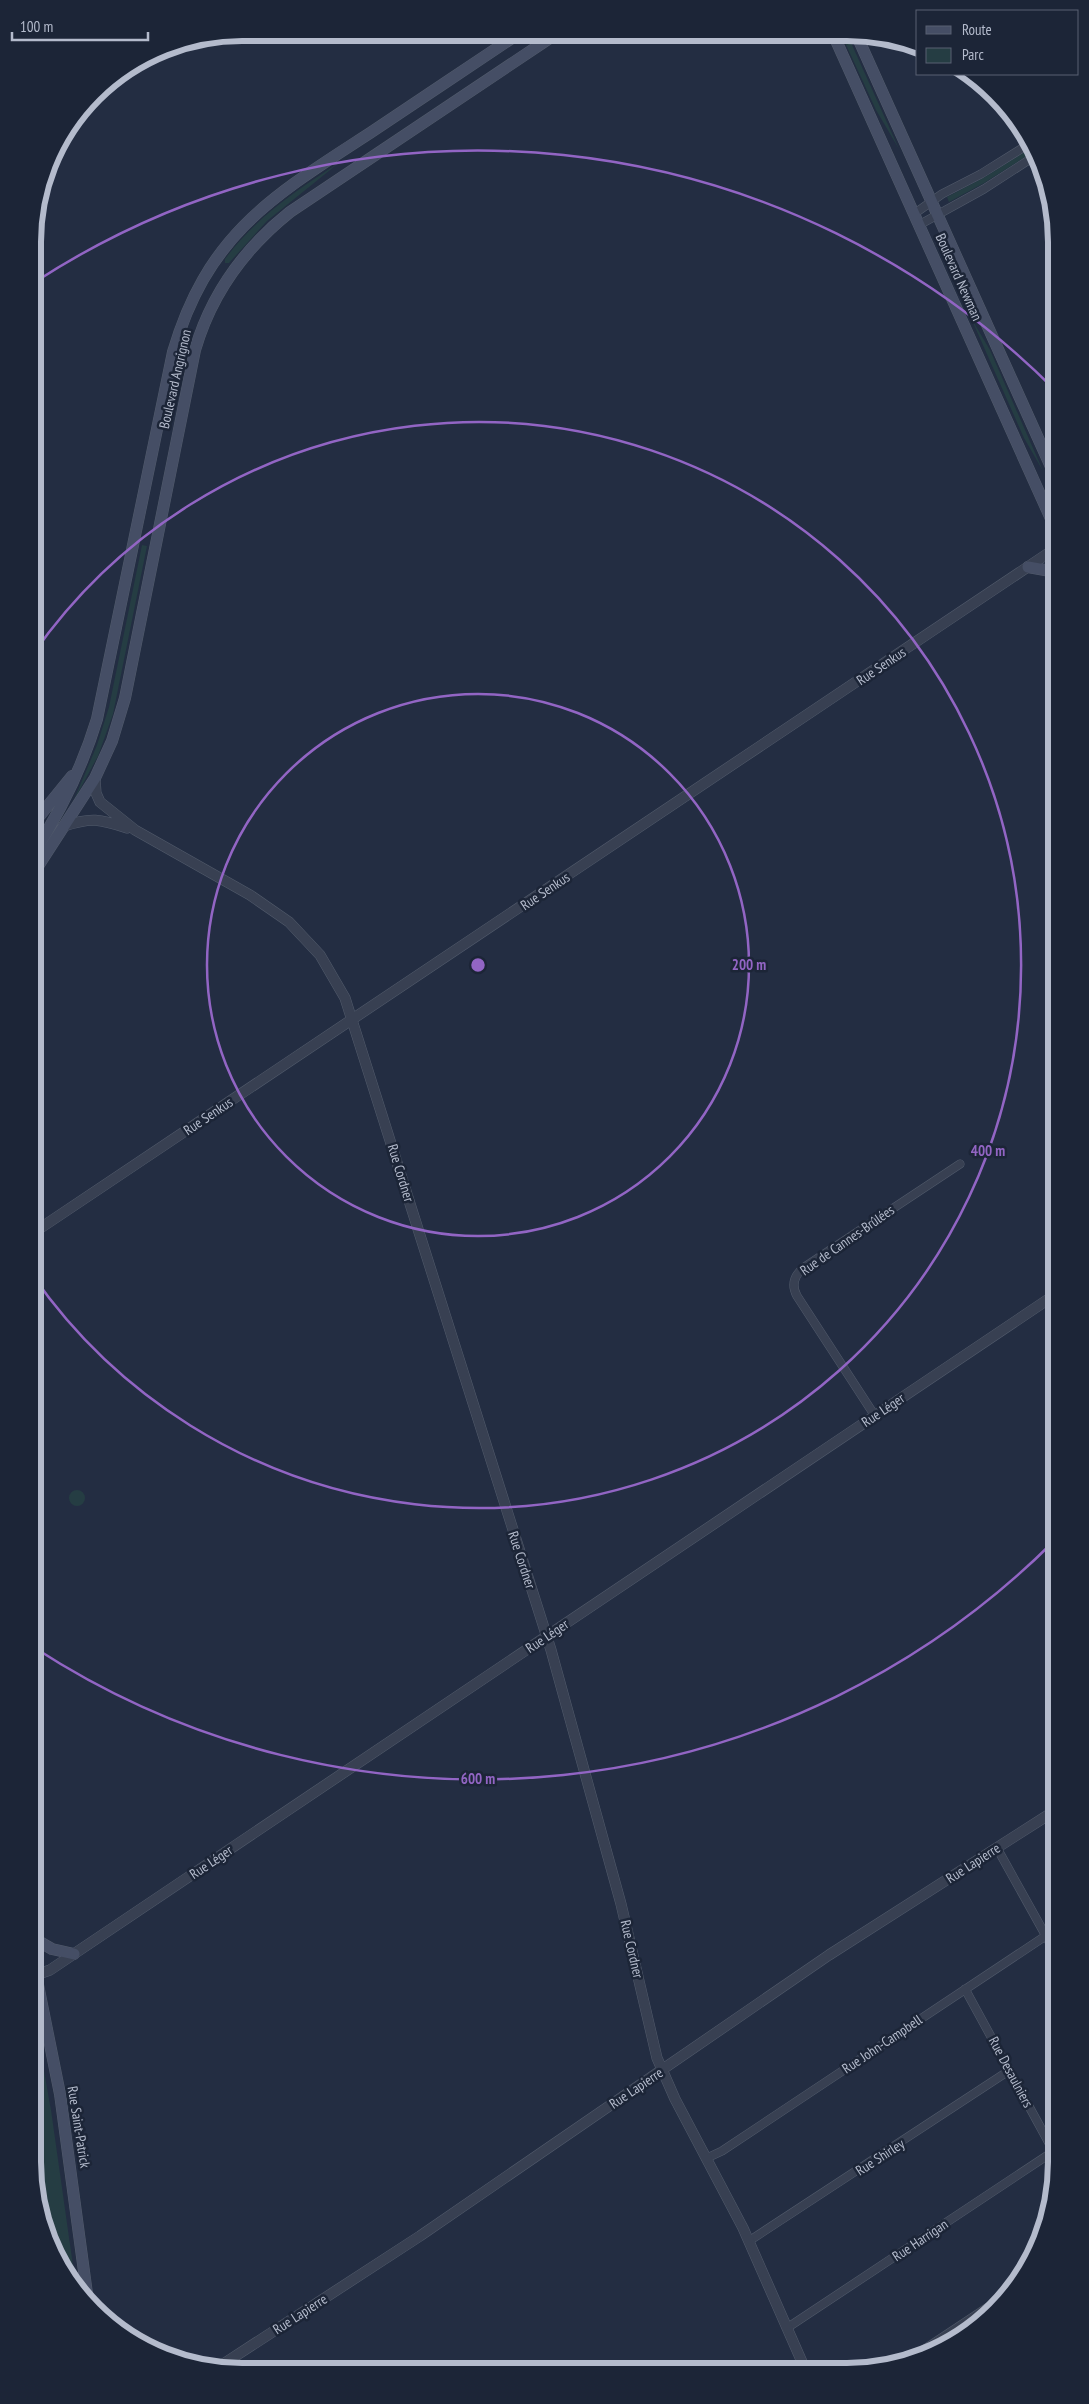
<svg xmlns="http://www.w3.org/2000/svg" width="1089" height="2404" viewBox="0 0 1089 2404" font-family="'PT Sans Narrow',sans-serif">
  <rect width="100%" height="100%" fill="#232d42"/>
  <path fill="#253d43" d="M 842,36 L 848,36 L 899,149 L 876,110 Z
    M 1031,148 L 1033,152 L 984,183 L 949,202 L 947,197 L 985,177 Z
    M 340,162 L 267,221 L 229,263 L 225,263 L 225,259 C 256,217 297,190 340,162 Z
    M 971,318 L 990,350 L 1043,471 L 1024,438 Z
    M 142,545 L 147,546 L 113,714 L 98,756 L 73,802 L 97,745 L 109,707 Z
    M69 1498a8 8 0 1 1 16 0a8 8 0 1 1-16 0Z
    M 33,2009 L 51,2110 L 76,2287 L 68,2278 L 40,2216 L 33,2161 Z"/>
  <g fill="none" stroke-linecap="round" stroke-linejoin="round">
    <g stroke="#525b6c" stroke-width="9">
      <path id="minor" d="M 914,214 L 942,194 L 981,174 L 1029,144
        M 919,225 L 984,189 L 1035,156
        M 875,1416 L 797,1296 C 791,1285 794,1276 803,1268 L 960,1164
        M 997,1848 L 1056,1954
        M 965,1989 L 1055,2154
        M 707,2158 L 722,2151 L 1056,1929
        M 749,2241 L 1010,2070
        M 787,2328 L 1054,2151
        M 902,2364 L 1009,2293"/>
    </g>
    <g stroke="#525b6c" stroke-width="11">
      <path id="tertiary" d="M 95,778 L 96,793 L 100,802 L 135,830 L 250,895 L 289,922 L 320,955 L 345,998 L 551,1650 L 621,1904 L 657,2058 L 675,2099 L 743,2228 L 806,2371
        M 64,826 C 91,817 100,819 127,828
        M 33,1233 L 1056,548
        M 36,1975 L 50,1970 L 1056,1294
        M 217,2368 L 420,2236 L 829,1955 L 1056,1810"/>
    </g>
    <g stroke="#525b6c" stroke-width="12">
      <path id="secondary" d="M 834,36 L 1056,530
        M 857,36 L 1056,478
        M 1028,567 L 1056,572
        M 33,824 L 72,776
        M 33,854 C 61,811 82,768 97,719 L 173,352 C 208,233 273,196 370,133 C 419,100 469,67 518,34
        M 33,874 L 95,778 L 112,741 L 125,698 L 195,350 C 211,295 245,248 290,212 L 556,34
        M 33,1938 L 52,1949 L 74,1954
        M 33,1960 L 60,2094 L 88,2301"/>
    </g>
    <use href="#minor" stroke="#384052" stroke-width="8"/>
    <use href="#tertiary" stroke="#384052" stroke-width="10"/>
    <use href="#secondary" stroke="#454e65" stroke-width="11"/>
  </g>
  <g fill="none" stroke="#9265c4" stroke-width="2.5">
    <circle cx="478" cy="965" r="271"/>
    <path d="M33 654A543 543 0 1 1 33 1276"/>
    <path d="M1054 1541A814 814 0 0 1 35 1648M35 282A814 814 0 0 1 1054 389"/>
  </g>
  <g text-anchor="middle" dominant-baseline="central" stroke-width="5" stroke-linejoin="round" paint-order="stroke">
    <g font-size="14" fill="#b4bbcc" stroke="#1c2537">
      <text transform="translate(959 277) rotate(66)">Boulevard Newman</text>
      <text transform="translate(175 379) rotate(-77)">Boulevard Angrignon</text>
      <text transform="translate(881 666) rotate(-34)">Rue Senkus</text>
      <text transform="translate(545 891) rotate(-34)">Rue Senkus</text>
      <text transform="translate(208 1116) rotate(-34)">Rue Senkus</text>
      <text transform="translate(401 1173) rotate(73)">Rue Cordner</text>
      <text transform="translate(847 1240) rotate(-35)">Rue de Cannes-Brûlées</text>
      <text transform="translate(883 1410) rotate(-34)">Rue Léger</text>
      <text transform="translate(522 1560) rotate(72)">Rue Cordner</text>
      <text transform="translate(547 1636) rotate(-34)">Rue Léger</text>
      <text transform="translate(211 1862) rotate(-34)">Rue Léger</text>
      <text transform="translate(973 1863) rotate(-33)">Rue Lapierre</text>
      <text transform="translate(632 1949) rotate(77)">Rue Cordner</text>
      <text transform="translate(882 2044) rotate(-34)">Rue John-Campbell</text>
      <text transform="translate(1011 2072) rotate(62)">Rue Desaulniers</text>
      <text transform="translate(636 2088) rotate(-34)">Rue Lapierre</text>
      <text transform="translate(79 2127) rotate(81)">Rue Saint-Patrick</text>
      <text transform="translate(880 2157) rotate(-33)">Rue Shirley</text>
      <text transform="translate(920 2240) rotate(-34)">Rue Harrigan</text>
      <text transform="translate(300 2314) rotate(-33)">Rue Lapierre</text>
    </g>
  </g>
  <path d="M0 0H1089V2404H0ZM242 41H847A201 201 0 0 1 1048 242V2162A201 201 0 0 1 847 2363H242A201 201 0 0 1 41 2162V242A201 201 0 0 1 242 41Z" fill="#1c2537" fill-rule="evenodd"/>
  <path fill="none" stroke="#b4bbcc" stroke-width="6" d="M242 41H847A201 201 0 0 1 1048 242V2162A201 201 0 0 1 847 2363H242A201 201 0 0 1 41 2162V242A201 201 0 0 1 242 41Z"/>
  <circle cx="478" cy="965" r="8" fill="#9265c4" stroke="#1c2537" stroke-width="2.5"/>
  <g font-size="15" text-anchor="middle" font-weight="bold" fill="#9265c4" stroke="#1c2537" stroke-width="5" stroke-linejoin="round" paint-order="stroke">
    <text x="749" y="970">200 m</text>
    <text x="988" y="1156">400 m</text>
    <text x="478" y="1784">600 m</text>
  </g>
  <rect x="916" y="10" width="162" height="65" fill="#1c2537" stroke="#596173"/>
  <rect x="926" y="26" width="25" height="8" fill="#454e65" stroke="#596173"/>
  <text x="962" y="35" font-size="15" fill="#b4bbcc">Route</text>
  <rect x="926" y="48" width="25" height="15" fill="#253d43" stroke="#596173"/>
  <text x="962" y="60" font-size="15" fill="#b4bbcc">Parc</text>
  <path d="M12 32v8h136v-8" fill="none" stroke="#b4bbcc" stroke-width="2.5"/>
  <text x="20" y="32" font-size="15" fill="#b4bbcc" stroke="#1c2537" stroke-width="4" paint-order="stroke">100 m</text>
</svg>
